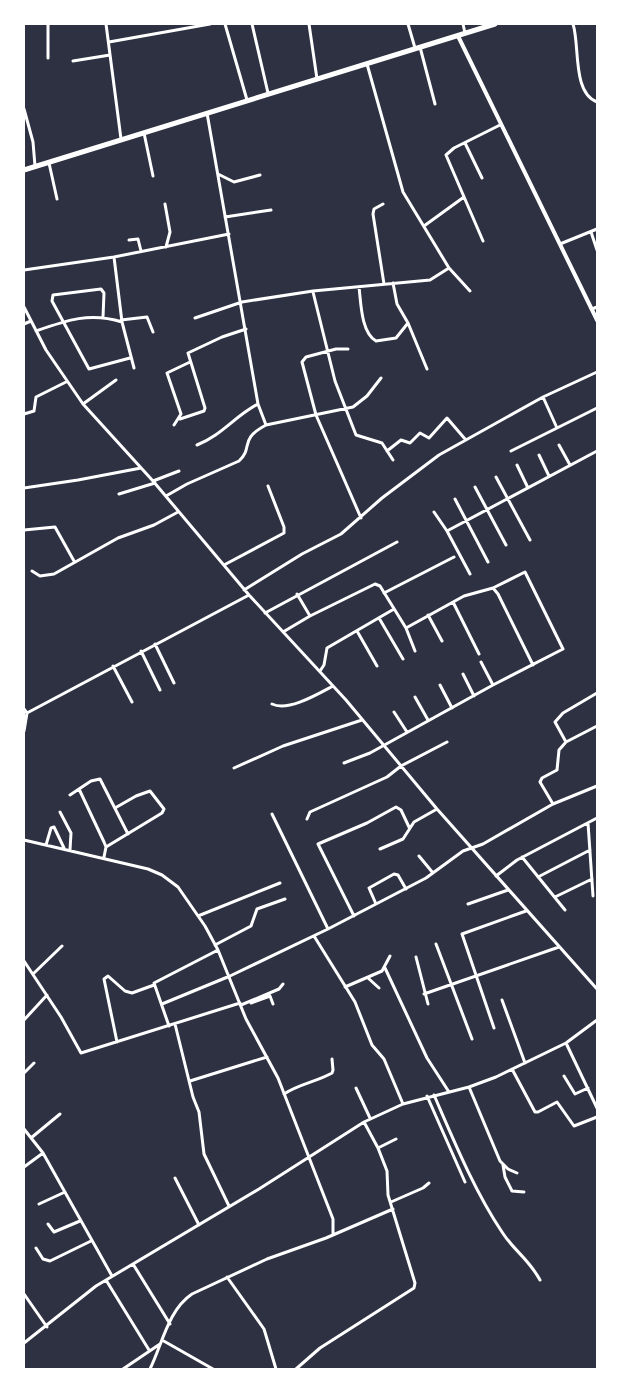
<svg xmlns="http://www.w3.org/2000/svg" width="621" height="1393" viewBox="0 0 621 1393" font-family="'PT Sans',sans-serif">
  <rect width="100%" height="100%" fill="#2d3142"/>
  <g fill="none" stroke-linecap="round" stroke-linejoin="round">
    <path stroke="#fff" stroke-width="3" d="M 48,24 L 48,58
      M 106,24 L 121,139
      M 225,24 L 247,100
      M 252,24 L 268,93
      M 309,24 L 317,79
      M 408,24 L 415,48
      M 463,24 L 465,33
      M 573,24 C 580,45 572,93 597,102
      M 109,42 L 210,24
      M 420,47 L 435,104
      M 73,61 L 110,55
      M 367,64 L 403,192 L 449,268 L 470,291
      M 24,109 L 33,142 L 35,166
      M 207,113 L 258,404 L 266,425
      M 144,133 L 153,176
      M 465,143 L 482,178
      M 49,163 L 57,199
      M 218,174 L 234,182 L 260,175
      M 165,204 L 170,232 L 166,247
      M 383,204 L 374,209 L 373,214 L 384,284
      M 225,217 L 271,210
      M 424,226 L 464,197
      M 591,232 L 597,250
      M 129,240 L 138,239 L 141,251
      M 483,241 L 446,155 L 454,148 L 500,125
      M 560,244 L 597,229
      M 114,257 L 122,322 L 134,368
      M 24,270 L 114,257 L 229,234
      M 393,283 L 397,304 L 408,323 L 427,369
      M 359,287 C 361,303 361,332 376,341 L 396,338 L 408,323
      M 313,292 L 335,381 L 356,435 L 382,443 L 393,460
      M 24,307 L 46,350 L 83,404 L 153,481 L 249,595 L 346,700 L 437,809 L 597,989
      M 592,309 L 597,307
      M 103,317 L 104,293 L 101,289 L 53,295 L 52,301 L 89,369 L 130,358
      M 195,318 L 242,302 L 313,291 L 430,280 L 449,268
      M 121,320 L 147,317 L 153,332
      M 24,324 L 31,321
      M 36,331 C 67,320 90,312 122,322
      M 348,349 L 336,349 L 306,357 L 302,362 L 316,415 L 361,518
      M 543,397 L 557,428
      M 83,404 L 116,380
      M 24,414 L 34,411 L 36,397 L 66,382
      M 180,419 L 204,411 L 205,408 L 188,353 L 222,337 L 246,329
      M 174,425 L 181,414 L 167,373 L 190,362
      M 197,445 C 222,435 235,416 258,404
      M 559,445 L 570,465
      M 387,451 L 401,440 L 410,443 L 420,433 L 429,438 L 447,418 L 465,439
      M 511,451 L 597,408
      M 539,455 L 549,476
      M 517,465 L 528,488
      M 496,477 L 530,540
      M 153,481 L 179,471
      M 475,487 L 506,545
      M 24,488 L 78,480 L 141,468
      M 119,494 L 155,483
      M 166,496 L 187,484 L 239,461 C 254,447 238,440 266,425 L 353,407 L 367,396 L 381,378
      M 455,499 L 488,562
      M 434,512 L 447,531 L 597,451
      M 24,530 L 55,527 L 74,561
      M 447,531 L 470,574
      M 224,565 L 284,533 L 284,527 L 268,486
      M 32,571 L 40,576 L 54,574 L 118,538 L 154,525 L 178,512
      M 493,588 L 525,572 L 563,649 L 493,685
      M 244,590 L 302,554 L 341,534 L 382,498 L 439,455 L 543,397 L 597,372
      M 384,593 L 454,557
      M 297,594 L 310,616
      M 453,602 L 479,654
      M 265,613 L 397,542
      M 428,615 L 442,641
      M 379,618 L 403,659
      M 406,628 L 415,651
      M 357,631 L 377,666
      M 283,632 L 310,616 L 375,584 L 380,586 L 406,628 L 464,596 L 493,588 L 498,594 L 533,665
      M 155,644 L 174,683
      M 141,651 L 160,690
      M 113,666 L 132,702
      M 320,671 L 324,665 L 327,648 L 394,609
      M 463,674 L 474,696
      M 440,685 L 452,708
      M 415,697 L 428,720
      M 272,704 C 288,712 318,694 333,686
      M 24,709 L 27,713 L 24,731
      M 394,712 L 407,732
      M 27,713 L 249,595
      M 566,742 L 597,726
      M 344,763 L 370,753 L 493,685 L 481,662
      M 234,768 L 283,746 L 362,720
      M 79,789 L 104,842 L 106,847 L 104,857
      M 70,795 L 91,781 L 100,779 L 128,834
      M 553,804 L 540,782 L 542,778 L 557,770 L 559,750 L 566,742 L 555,722 L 563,713 L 597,693
      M 60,812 L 71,833 L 70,850
      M 272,814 L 328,929
      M 307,819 L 310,812 L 387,777 L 401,766 L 447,742
      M 588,823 L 593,896
      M 24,840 L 148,869 L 162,875 L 178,887 L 205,926 L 218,950 L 246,1019 L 278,1078 L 333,1219 L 333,1234
      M 46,845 L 51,828 L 54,827 L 64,848
      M 106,847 L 162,813 L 164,809 L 150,791 L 136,796 L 115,808
      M 380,849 L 403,839 L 414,822 L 437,809
      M 419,856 L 433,873
      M 522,857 L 565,910
      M 496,876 L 517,860 L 597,818
      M 538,877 L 590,850
      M 555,897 L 592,879
      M 376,904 L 369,888 L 394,874 L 398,875 L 406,889
      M 468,904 L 508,890
      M 198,916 L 280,883
      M 354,916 L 318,844 L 367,823 L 396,807 L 401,810 L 409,827
      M 314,936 L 355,1002 L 372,1045 L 384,1059 L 403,1104
      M 436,944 L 472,1039
      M 215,945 L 251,926 L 257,909 L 285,899
      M 416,957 L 428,1004
      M 24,961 L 61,1017 L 81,1053 L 240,1003
      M 385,968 L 427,1058 L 449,1092
      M 33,974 L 62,946
      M 368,978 L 379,988
      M 345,987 L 382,971 L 390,956
      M 424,994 L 559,947
      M 502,1000 L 525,1063
      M 251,1003 L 270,996 L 273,1004
      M 162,1004 L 230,976 L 328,929 L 426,878 L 463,851 L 483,844 L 553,804 L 597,786
      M 241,1005 L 279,989 L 283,984
      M 24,1020 L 47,995
      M 175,1024 L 193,1097 L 199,1112 L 204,1154 L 229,1206
      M 169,1026 L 154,983 L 218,950
      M 494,1028 L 462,934 L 526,911
      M 117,1042 L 104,979 L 108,976 L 125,991 L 132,993 L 154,985
      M 566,1043 L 597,1108
      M 512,1069 L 535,1112 L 538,1112 L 557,1102 L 574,1126 L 597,1117
      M 24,1073 L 34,1063
      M 564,1076 L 575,1094 L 588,1088
      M 190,1081 L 267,1057
      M 469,1087 L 500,1161 L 508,1169 L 517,1173
      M 356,1088 L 370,1118
      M 284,1094 C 299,1084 316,1082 332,1073 L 333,1070 L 332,1059
      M 434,1095 C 454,1141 474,1190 502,1232 C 514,1251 528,1258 540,1280
      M 427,1096 L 465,1182
      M 364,1122 L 378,1148 L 396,1139
      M 24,1129 L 43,1153 L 112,1276
      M 31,1138 L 60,1114
      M 503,1165 L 505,1177 L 512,1191 L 524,1192
      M 24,1167 L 43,1153
      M 175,1178 L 199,1225
      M 391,1202 L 423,1188 L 429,1183
      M 39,1204 L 65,1192
      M 48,1224 L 54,1232 L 80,1221
      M 36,1248 L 43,1259 L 50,1261 L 91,1241
      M 133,1264 L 170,1324
      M 227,1277 L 264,1329 L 276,1369
      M 106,1280 L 149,1350
      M 24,1294 L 47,1327
      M 162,1340 L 213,1369
      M 24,1343 L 96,1286 L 259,1189 L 364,1122 L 403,1104 L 469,1087 L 496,1077 L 566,1043 L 597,1020
      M 123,1369 L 160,1344
      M 150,1369 C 162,1345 168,1310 192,1294 L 267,1259 L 326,1238 L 393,1209
      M 296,1369 L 320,1348 L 414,1288 L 415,1283 L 388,1195 L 387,1171 L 378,1148"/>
    <path stroke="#fff" stroke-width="4" d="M 458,36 L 597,320"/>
    <path stroke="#fff" stroke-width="5" d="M 24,170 L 495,24"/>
  </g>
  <rect width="621" height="1393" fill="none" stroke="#ffffff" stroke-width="50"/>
</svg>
